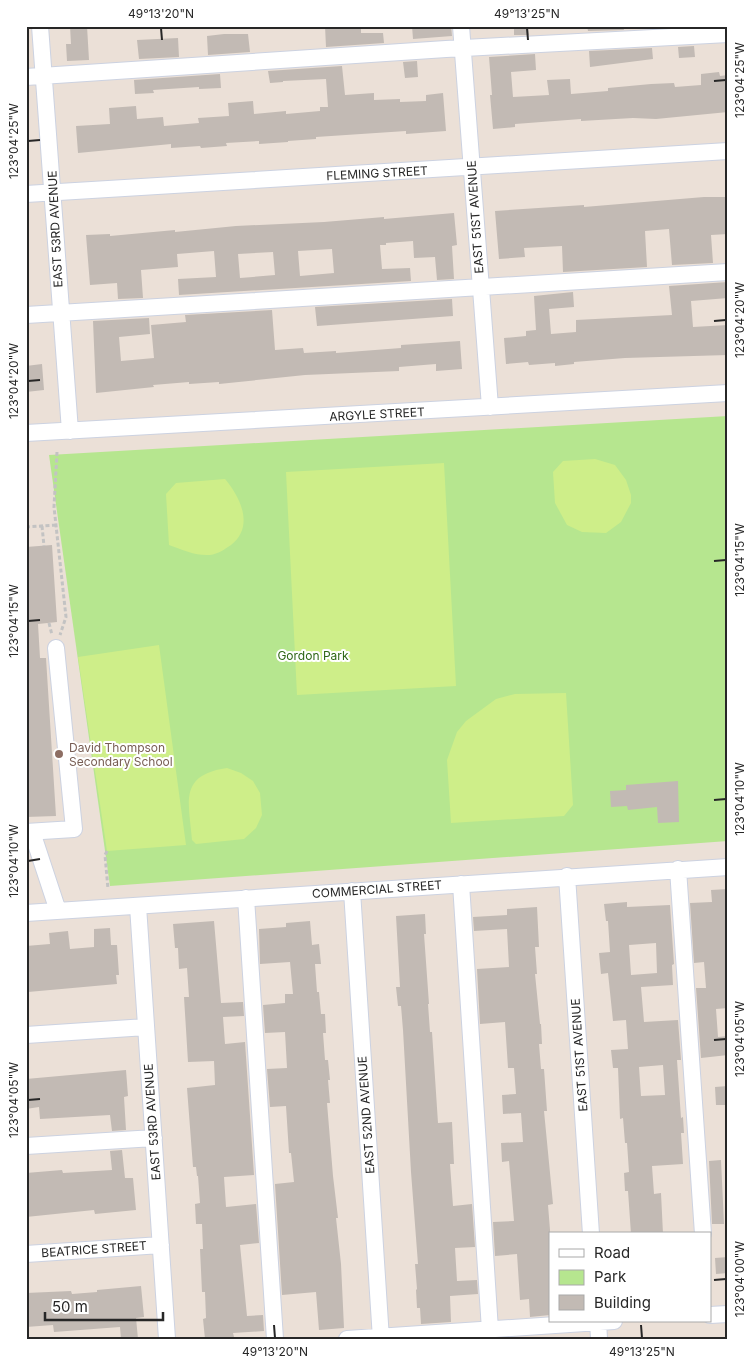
<svg xmlns="http://www.w3.org/2000/svg" width="754" height="1365" viewBox="0 0 754 1365" font-family="Inter,sans-serif">
  <rect width="100%" height="100%" fill="#ebe0d7"/>
  <path fill="#b6e68f" d="M 728,416 L 728,841 L 110,886 L 49,455 Z"/>
  <path fill="#ceee89" d="M 595,459 L 615,465 L 626,480 L 631,495 L 631,503 L 621,522 L 606,533 L 582,532 L 567,525 L 555,503 L 553,472 L 563,461 Z
    M 444,463 L 456,686 L 297,695 L 286,472 Z
    M 225,479 C 240,497 255,526 231,545 C 225,549 218,554 210,555 C 196,556 183,550 169,545 L 166,494 L 176,483 Z
    M 159,645 L 186,845 L 107,851 L 78,657 Z
    M 566,693 L 573,805 L 564,816 L 451,823 L 447,760 L 457,732 L 466,721 L 496,699 L 515,694 Z
    M 227,768 L 241,773 L 253,781 L 260,793 L 262,815 L 256,828 L 244,839 L 196,844 L 192,840 C 189,803 178,775 227,768 Z"/>
  <path fill="#c2bab4" fill-rule="evenodd" d="M 70,26 L 87,26 L 89,60 L 67,61 L 66,44 L 71,44 Z
    M 325,26 L 361,26 L 361,33 L 383,33 L 384,43 L 326,47 Z
    M 412,26 L 451,26 L 452,36 L 413,39 Z
    M 514,26 L 528,26 L 529,35 L 514,35 Z
    M 587,26 L 623,26 L 624,30 L 588,31 Z
    M 224,34 L 248,34 L 250,52 L 208,55 L 207,36 Z
    M 178,38 L 179,57 L 139,59 L 137,40 Z
    M 694,46 L 695,57 L 679,58 L 678,47 Z
    M 652,48 L 653,59 L 590,67 L 589,51 Z
    M 535,54 L 536,70 L 511,72 L 513,97 L 549,95 L 547,80 L 570,79 L 571,94 L 608,91 L 608,88 L 651,84 L 674,83 L 675,87 L 701,85 L 701,74 L 719,72 L 720,76 L 728,75 L 728,112 L 656,119 L 633,118 L 581,121 L 581,119 L 515,124 L 515,127 L 493,129 L 490,95 L 492,95 L 489,57 Z
    M 417,61 L 418,77 L 405,78 L 403,62 Z
    M 342,66 L 345,95 L 374,93 L 374,100 L 400,99 L 400,102 L 426,101 L 426,95 L 443,93 L 446,131 L 406,134 L 406,131 L 316,137 L 316,139 L 288,141 L 288,142 L 259,144 L 259,141 L 226,143 L 227,146 L 201,148 L 200,146 L 171,148 L 171,144 L 78,153 L 76,126 L 110,124 L 109,108 L 136,106 L 137,119 L 163,117 L 164,126 L 199,123 L 198,118 L 229,116 L 228,103 L 253,101 L 254,114 L 286,111 L 286,114 L 320,111 L 320,107 L 328,107 L 326,79 L 283,81 L 283,82 L 270,83 L 268,71 Z
    M 220,74 L 221,88 L 199,89 L 199,87 L 153,90 L 154,93 L 135,94 L 134,80 Z
    M 704,197 L 728,197 L 728,234 L 711,235 L 713,263 L 672,265 L 669,229 L 645,231 L 647,267 L 563,272 L 562,246 L 524,248 L 525,257 L 499,259 L 495,211 L 584,205 L 584,207 Z
    M 454,213 L 457,245 L 452,246 L 454,279 L 437,280 L 435,257 L 414,258 L 413,241 L 386,243 L 386,245 L 380,245 L 382,269 L 410,268 L 411,281 L 179,295 L 178,279 L 216,277 L 214,251 L 177,254 L 178,267 L 141,270 L 143,298 L 118,299 L 117,283 L 90,285 L 86,235 L 110,234 L 110,236 L 175,230 L 175,232 L 236,226 L 324,222 L 384,217 L 384,219 ZM 332,249 L 334,273 L 300,276 L 298,251 ZM 273,252 L 275,275 L 240,278 L 238,254 Z
    M 728,282 L 728,298 L 691,301 L 693,327 L 728,325 L 728,355 L 625,358 L 574,362 L 574,364 L 555,366 L 555,363 L 529,365 L 528,362 L 506,364 L 504,338 L 526,336 L 526,331 L 536,330 L 534,296 L 573,292 L 574,307 L 549,309 L 551,334 L 576,332 L 576,320 L 672,315 L 669,286 Z
    M 452,299 L 453,316 L 317,326 L 315,307 Z
    M 272,310 L 275,350 L 303,348 L 304,353 L 336,351 L 336,353 L 401,348 L 401,345 L 460,341 L 462,369 L 436,371 L 436,364 L 399,367 L 399,371 L 305,375 L 219,384 L 219,382 L 189,384 L 189,382 L 153,385 L 154,387 L 96,393 L 93,321 L 149,318 L 150,334 L 119,337 L 121,361 L 154,358 L 151,325 L 186,322 L 185,315 Z
    M 42,364 L 44,390 L 26,392 L 26,366 Z
    M 52,545 L 57,622 L 38,624 L 40,658 L 46,658 L 56,816 L 26,817 L 26,547 Z
    M 678,781 L 679,822 L 658,823 L 657,807 L 628,810 L 627,806 L 611,807 L 610,791 L 626,790 L 626,785 Z
    M 728,889 L 728,1008 L 716,1009 L 718,1037 L 728,1036 L 728,1055 L 701,1058 L 696,988 L 706,988 L 704,962 L 694,963 L 690,903 L 712,902 L 711,890 Z
    M 627,902 L 627,907 L 670,905 L 674,964 L 672,965 L 673,985 L 641,987 L 644,1022 L 678,1020 L 681,1060 L 677,1060 L 681,1118 L 683,1117 L 684,1133 L 681,1133 L 683,1164 L 652,1166 L 654,1194 L 661,1193 L 663,1234 L 631,1234 L 628,1191 L 625,1191 L 624,1173 L 629,1172 L 627,1143 L 625,1143 L 623,1118 L 620,1119 L 618,1068 L 613,1068 L 611,1050 L 628,1049 L 626,1020 L 613,1021 L 608,973 L 601,974 L 599,953 L 610,952 L 608,921 L 606,921 L 604,904 ZM 656,943 L 657,973 L 631,975 L 629,945 ZM 663,1065 L 665,1095 L 641,1096 L 639,1067 Z
    M 537,907 L 539,947 L 535,947 L 537,974 L 535,974 L 540,1024 L 541,1024 L 542,1044 L 539,1044 L 541,1069 L 544,1069 L 547,1111 L 544,1111 L 553,1204 L 548,1205 L 550,1230 L 550,1315 L 530,1317 L 529,1299 L 520,1300 L 517,1254 L 495,1256 L 493,1222 L 514,1221 L 509,1161 L 502,1162 L 501,1143 L 523,1142 L 521,1113 L 503,1114 L 502,1095 L 516,1094 L 514,1068 L 508,1068 L 505,1022 L 480,1024 L 477,969 L 509,967 L 507,929 L 474,931 L 473,917 L 507,915 L 507,909 Z
    M 425,914 L 426,934 L 424,934 L 429,1004 L 428,1004 L 430,1032 L 432,1032 L 438,1123 L 452,1122 L 454,1164 L 450,1164 L 453,1206 L 472,1204 L 475,1247 L 455,1248 L 457,1281 L 477,1280 L 478,1294 L 450,1296 L 451,1322 L 421,1324 L 420,1308 L 417,1308 L 416,1290 L 417,1289 L 415,1264 L 418,1264 L 411,1172 L 403,1030 L 401,1006 L 398,1006 L 396,987 L 400,987 L 396,916 Z
    M 214,921 L 221,1003 L 243,1002 L 244,1016 L 223,1017 L 225,1044 L 245,1042 L 254,1175 L 224,1177 L 226,1207 L 256,1204 L 259,1243 L 240,1245 L 247,1316 L 263,1315 L 264,1331 L 233,1333 L 234,1337 L 205,1339 L 203,1319 L 206,1318 L 205,1292 L 202,1292 L 200,1249 L 203,1249 L 202,1224 L 196,1224 L 195,1204 L 200,1203 L 198,1176 L 197,1176 L 196,1167 L 193,1167 L 187,1088 L 215,1085 L 214,1061 L 188,1062 L 184,997 L 189,997 L 187,968 L 179,969 L 178,948 L 175,948 L 173,924 Z
    M 310,921 L 312,945 L 319,944 L 321,964 L 315,964 L 317,992 L 319,992 L 321,1014 L 325,1014 L 326,1033 L 323,1033 L 325,1060 L 328,1060 L 330,1080 L 328,1080 L 330,1103 L 327,1103 L 333,1176 L 338,1218 L 336,1218 L 341,1264 L 344,1328 L 319,1330 L 316,1292 L 282,1295 L 275,1184 L 294,1182 L 291,1153 L 289,1153 L 286,1106 L 270,1107 L 267,1069 L 287,1068 L 285,1032 L 265,1033 L 263,1005 L 285,1003 L 285,994 L 293,994 L 290,962 L 260,964 L 259,929 L 286,927 L 286,923 Z
    M 110,928 L 111,945 L 117,945 L 119,975 L 116,975 L 117,984 L 28,992 L 26,946 L 50,944 L 49,933 L 68,931 L 70,949 L 94,947 L 94,929 Z
    M 126,1070 L 128,1096 L 124,1097 L 126,1130 L 112,1131 L 110,1115 L 40,1119 L 39,1107 L 26,1109 L 26,1079 Z
    M 728,1086 L 728,1105 L 716,1105 L 715,1087 Z
    M 122,1150 L 125,1178 L 133,1178 L 136,1210 L 95,1214 L 94,1210 L 26,1217 L 26,1173 L 62,1170 L 63,1173 L 112,1170 L 110,1151 Z
    M 721,1160 L 724,1224 L 712,1224 L 709,1161 Z
    M 728,1257 L 728,1273 L 716,1274 L 715,1258 Z
    M 141,1286 L 144,1317 L 136,1318 L 138,1339 L 121,1339 L 120,1327 L 54,1332 L 53,1325 L 26,1327 L 26,1293 L 71,1291 L 72,1294 L 97,1292 L 97,1290 Z"/>
  <g fill="none" stroke-linecap="round" stroke-linejoin="round">
    <g stroke="#ccd2e1" stroke-width="18">
      <path id="minor" d="M 40,26 L 70,431
        M 461,26 L 490,407
        M 26,77 L 446,49 L 728,34
        M 26,194 L 728,151
        M 26,315 L 728,272
        M 26,433 L 728,393
        M 26,832 L 74,829 L 56,648
        M 32,832 L 58,911
        M 678,869 L 703,1234
        M 567,876 L 591,1234
        M 461,884 L 490,1330
        M 352,891 L 381,1339
        M 246,898 L 275,1339
        M 138,906 L 167,1339
        M 26,913 L 728,867
        M 26,1035 L 146,1027
        M 26,1146 L 154,1138
        M 26,1254 L 161,1245
        M 710,1315 L 728,1314
        M 598,1321 L 599,1339
        M 347,1339 L 614,1321"/>
    </g>
    <path stroke="#c3c3c3" stroke-width="3" stroke-dasharray="4 2.5" stroke-linecap="butt" d="M 57,452 L 54,507 L 66,617 L 60,635
      M 42,526 L 44,546
      M 26,527 L 56,525
      M 49,623 L 52,635
      M 107,851 L 105,855 L 108,889"/>
    <use href="#minor" stroke="#fff" stroke-width="16"/>
  </g>
  <path fill="none" stroke="#272727" stroke-width="2" d="M 161,28 L 162,40M 527,28 L 528,40M 714,81 L 726,80M 28,141 L 40,140M 714,321 L 726,320M 28,381 L 40,380M 714,561 L 726,560M 28,621 L 40,620M 714,800 L 726,799M 28,861 L 40,859M 714,1040 L 726,1039M 28,1100 L 40,1099M 714,1280 L 726,1279M 274,1325 L 275,1338M 641,1325 L 642,1338"/>
  <circle fill="#8d6e63" stroke="#fff" stroke-width="2" cx="59" cy="754" r="5"/>
  <g text-anchor="middle" dominant-baseline="central" stroke-width="4" stroke-linejoin="round" paint-order="stroke">
    <g font-size="12" fill="#272727" stroke="#fff">
      <text transform="translate(377 173) rotate(-3)">FLEMING STREET</text>
      <text transform="translate(475 217) rotate(-94)">EAST 51ST AVENUE</text>
      <text transform="translate(55 229) rotate(-93)">EAST 53RD AVENUE</text>
      <text transform="translate(377 414) rotate(-3)">ARGYLE STREET</text>
      <text transform="translate(377 889) rotate(-4)">COMMERCIAL STREET</text>
      <text transform="translate(579 1055) rotate(-94)">EAST 51ST AVENUE</text>
      <text transform="translate(366 1115) rotate(-94)">EAST 52ND AVENUE</text>
      <text transform="translate(152 1122) rotate(-94)">EAST 53RD AVENUE</text>
      <text transform="translate(94 1249) rotate(-4)">BEATRICE STREET</text>
    </g>
    <g font-size="12" fill="#2e6615" stroke="#fff">
      <text x="313" y="655">Gordon Park</text>
    </g>
    <g font-size="12" fill="#785e54" stroke="#fff" text-anchor="start">
      <text x="69" y="747">David Thompson<tspan x="69" dy="14">Secondary School</tspan></text>
    </g>
  </g>
  <rect width="754" height="1365" fill="none" stroke="#ffffff" stroke-width="55"/>
  <rect x="549" y="1232" width="162" height="90" fill="#ffffff" stroke="#a9a9a9"/>
  <rect x="559" y="1249" width="25" height="8" fill="#ffffff" stroke="#a9a9a9"/>
  <text x="594" y="1258" font-size="15" fill="#272727">Road</text>
  <rect x="559" y="1270" width="25" height="15" fill="#b6e68f" stroke="#a9a9a9"/>
  <text x="594" y="1282" font-size="15" fill="#272727">Park</text>
  <rect x="559" y="1295" width="25" height="15" fill="#c2bab4" stroke="#a9a9a9"/>
  <text x="594" y="1308" font-size="15" fill="#272727">Building</text>
  <path d="M45 1312v8h118v-8" fill="none" stroke="#272727" stroke-width="2.5"/>
  <text x="52" y="1312" font-size="15" fill="#272727" stroke="#ffffff" stroke-width="4" paint-order="stroke">50 m</text>
  <rect x="28" y="28" width="698" height="1310" fill="none" stroke="#272727" stroke-width="2"/>
  <g font-size="12" text-anchor="middle" fill="#272727">
    <text x="161" y="18">49°13'20"N</text>
    <text x="527" y="18">49°13'25"N</text>
    <text transform="translate(740 80) rotate(-90)" y="4">123°04'25"W</text>
    <text transform="translate(14 141) rotate(-90)" y="4">123°04'25"W</text>
    <text transform="translate(740 320) rotate(-90)" y="4">123°04'20"W</text>
    <text transform="translate(14 381) rotate(-90)" y="4">123°04'20"W</text>
    <text transform="translate(740 560) rotate(-90)" y="4">123°04'15"W</text>
    <text transform="translate(14 621) rotate(-90)" y="4">123°04'15"W</text>
    <text transform="translate(740 799) rotate(-90)" y="4">123°04'10"W</text>
    <text transform="translate(14 861) rotate(-90)" y="4">123°04'10"W</text>
    <text transform="translate(740 1039) rotate(-90)" y="4">123°04'05"W</text>
    <text transform="translate(14 1100) rotate(-90)" y="4">123°04'05"W</text>
    <text transform="translate(740 1279) rotate(-90)" y="4">123°04'00"W</text>
    <text x="275" y="1356">49°13'20"N</text>
    <text x="642" y="1356">49°13'25"N</text>
  </g>
</svg>
